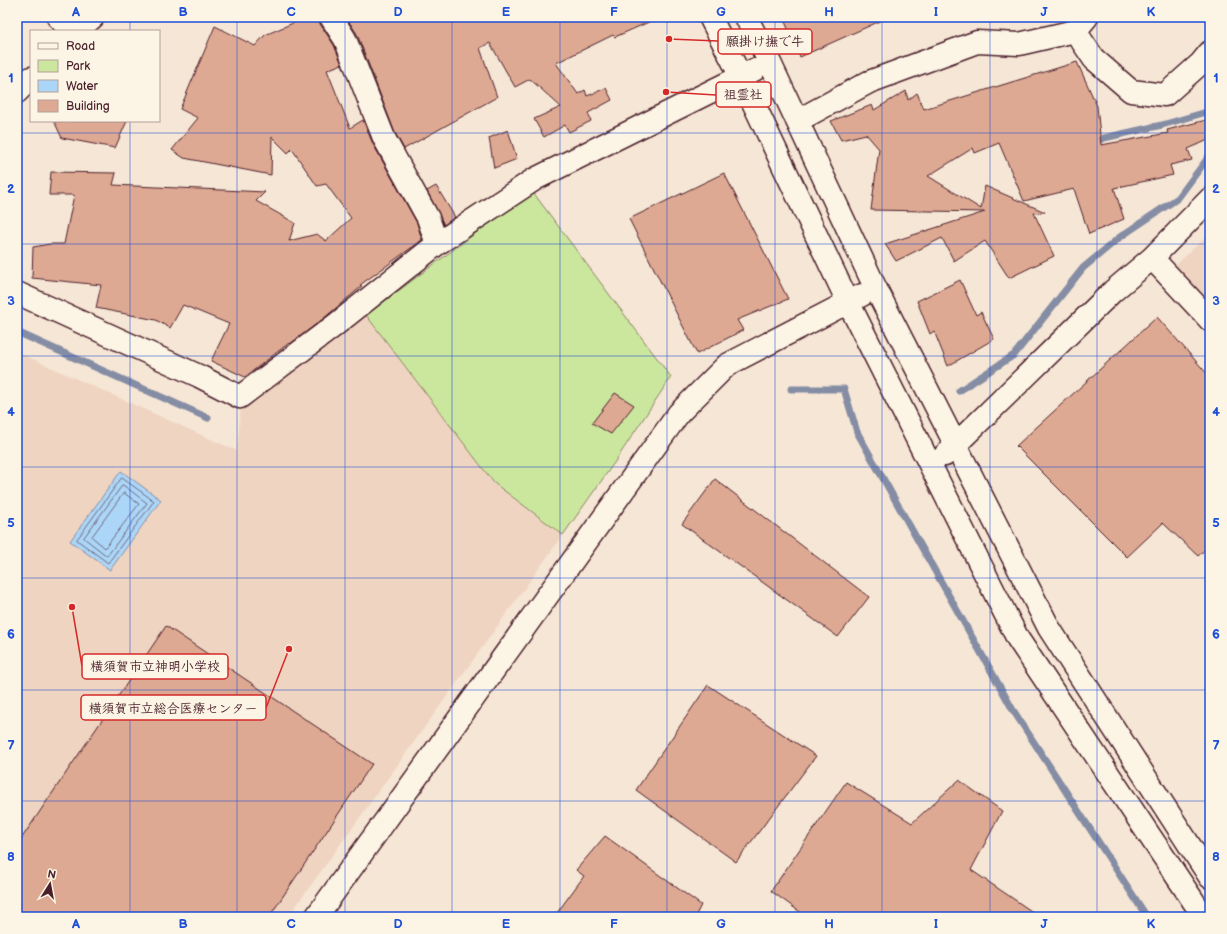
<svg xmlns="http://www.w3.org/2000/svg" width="1227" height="934" viewBox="0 0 1227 934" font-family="'Balsamiq Sans','Klee One',sans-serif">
  <rect width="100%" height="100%" fill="#f6e6d5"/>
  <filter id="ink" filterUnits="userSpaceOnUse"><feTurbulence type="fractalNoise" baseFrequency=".025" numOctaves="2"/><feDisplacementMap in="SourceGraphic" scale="8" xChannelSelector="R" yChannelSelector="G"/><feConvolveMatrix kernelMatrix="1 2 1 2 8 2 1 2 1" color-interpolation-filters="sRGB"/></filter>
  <g filter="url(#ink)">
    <path fill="#efd4c1" d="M 1210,233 L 1210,304 L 1174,267 Z
      M 366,315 L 494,483 L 563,535 L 288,917 L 17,917 L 17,352 L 237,451 L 241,405 Z"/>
    <path fill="#cbe79e" stroke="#8a8364" d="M 532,191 L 671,377 L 614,463 L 563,535 L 494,483 L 366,315 Z"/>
    <path fill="#acd6f7" stroke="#858da5" d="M 121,471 L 161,500 L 110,570 L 70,541 Z"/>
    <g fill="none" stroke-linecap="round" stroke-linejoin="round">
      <path stroke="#71687d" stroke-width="1" d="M 122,478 L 154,501 L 108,563 L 77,540 Z
        M 123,485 L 147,503 L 107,556 L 84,538 Z
        M 124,493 L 139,504 L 105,548 L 92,537 Z"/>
      <path stroke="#858da5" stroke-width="7" d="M 1093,143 L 1104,138 L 1162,125 L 1210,111
        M 17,332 L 208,418
        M 791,389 L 844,389 L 857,432 L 1013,710 L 1147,917
        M 959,391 L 1014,355 L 1083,268 L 1120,237 L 1178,198 L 1210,155"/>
    </g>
    <path fill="#dea993" stroke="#4a1f2b" d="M 307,17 L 319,17 L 320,24 L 334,45 L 342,64 L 327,70 L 350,128 L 363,120 L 373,144 L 417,223 L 422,240 L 360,285 L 362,286 L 323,319 L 290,344 L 289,343 L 245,377 L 211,361 L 229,324 L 183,305 L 170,328 L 156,320 L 96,308 L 101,285 L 32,278 L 33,247 L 50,244 L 64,244 L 74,195 L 49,195 L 51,172 L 116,173 L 113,185 L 265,192 L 256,201 L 295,223 L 289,241 L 317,234 L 326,241 L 351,218 L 326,184 L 317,186 L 292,149 L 288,153 L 272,137 L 271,175 L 184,158 L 172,150 L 198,118 L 180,109 L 215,26 L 255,46 L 265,35 Z
      M 346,17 L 660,17 L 615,37 L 613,35 L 556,63 L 578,94 L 585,90 L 587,96 L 606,88 L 612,100 L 588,113 L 591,121 L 569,132 L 565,125 L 544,137 L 534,119 L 561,107 L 530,79 L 515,87 L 490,43 L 480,48 L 497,97 L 404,149 L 395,133 L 357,34 Z
      M 783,17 L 889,17 L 800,57 Z
      M 1077,62 L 1097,106 L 1101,145 L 1168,133 L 1167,130 L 1210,119 L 1210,137 L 1206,141 L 1188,149 L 1192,160 L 1170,165 L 1173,175 L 1114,188 L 1124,219 L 1089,234 L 1074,189 L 1024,201 L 999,143 L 975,153 L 973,148 L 928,176 L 981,209 L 985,186 L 1045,212 L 1034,213 L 1054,256 L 1009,278 L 985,241 L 954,261 L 942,238 L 896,261 L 885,244 L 985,212 L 871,210 L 879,149 L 866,134 L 841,140 L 831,121 L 872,105 L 874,110 L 906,91 L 908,100 L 917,93 L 924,109 Z
      M 54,121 L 127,121 L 115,148 L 62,138 Z
      M 508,130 L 517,159 L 494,168 L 489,138 Z
      M 724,173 L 788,299 L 737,320 L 743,330 L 697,354 L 629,219 Z
      M 436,186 L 455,217 L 444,225 L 427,191 Z
      M 960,280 L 976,315 L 981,312 L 994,339 L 948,366 L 934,331 L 930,334 L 917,301 Z
      M 1157,317 L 1210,377 L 1210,545 L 1198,556 L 1163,523 L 1127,557 L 1016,446 Z
      M 615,393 L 634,405 L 611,434 L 592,423 Z
      M 715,479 L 869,597 L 838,637 L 682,524 Z
      M 166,626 L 372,764 L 269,917 L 17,917 L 17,845 Z
      M 708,685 L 816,756 L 736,862 L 636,790 Z
      M 959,780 L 1002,811 L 971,870 L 1040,917 L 807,917 L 771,891 L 846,782 L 912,823 Z
      M 605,836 L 701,905 L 695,917 L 554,917 L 584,876 L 576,870 Z"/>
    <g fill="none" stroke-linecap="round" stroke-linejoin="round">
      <g stroke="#4a1f2b" stroke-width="25">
        <path id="minor" d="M 58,17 L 71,31
          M 331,17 L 345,39 L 384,138 L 428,218 L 437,244
          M 710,17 L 741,77 L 848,302 L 1018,639 L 1204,917
          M 746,17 L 770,63 L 875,287 L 1049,628 L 1210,877
          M 1075,31 L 1094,59 L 1131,91 L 1165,95 L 1201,63 L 1210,52
          M 797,121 L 869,82 L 977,42 L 1019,44 L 1075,31 L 1087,17
          M 1152,258 L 1210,320
          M 17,293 L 199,376 L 240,397 L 334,326 L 437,244 L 535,179 L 754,70
          M 945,455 L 1113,291 L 1152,258 L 1210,199
          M 316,917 L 679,413 L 727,365 L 862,295"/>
      </g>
      <g stroke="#4a1f2b" stroke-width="25">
        <path id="highway" d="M 77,31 L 93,17
          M 17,92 L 31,78"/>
      </g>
      <use href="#minor" stroke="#fcf5e5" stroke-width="22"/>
      <use href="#highway" stroke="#fcf5e5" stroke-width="22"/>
    </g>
  </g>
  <path fill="none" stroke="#1d4ed8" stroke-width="1" stroke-opacity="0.55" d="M 130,17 L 130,31M 237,17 L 237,917M 345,17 L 345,917M 452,17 L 452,917M 560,17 L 560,917M 667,17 L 667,917M 775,17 L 775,917M 882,17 L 882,917M 990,17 L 990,917M 1097,17 L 1097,917M 130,121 L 130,917M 17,133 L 1210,133M 17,244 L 1210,244M 17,356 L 1210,356M 17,467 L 1210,467M 17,578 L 1210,578M 17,690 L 1210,690M 17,801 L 1210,801"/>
  <path fill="none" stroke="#d62828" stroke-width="1.5" d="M669 39L718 41M666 92L716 95M72 607L82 666M289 649L266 708"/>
  <g fill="#d62828" stroke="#fcf5e5" stroke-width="1.5">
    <circle cx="669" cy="39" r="4"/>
    <circle cx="666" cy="92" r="4"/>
    <circle cx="72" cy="607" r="4"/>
    <circle cx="289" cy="649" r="4"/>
  </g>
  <g fill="#fcf5e5" stroke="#d62828" stroke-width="1.5">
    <rect x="718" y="29" width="94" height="25" rx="4"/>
    <rect x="716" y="82" width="55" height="25" rx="4"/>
    <rect x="82" y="654" width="146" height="25" rx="4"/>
    <rect x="81" y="695" width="185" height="25" rx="4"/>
  </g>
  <g font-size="13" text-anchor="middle" font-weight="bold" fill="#4a1f2b">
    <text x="765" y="46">願掛け撫で牛</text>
    <text x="743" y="99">祖霊社</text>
    <text x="155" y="671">横須賀市立神明小学校</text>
    <text x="173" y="713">横須賀市立総合医療センター</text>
  </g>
  <rect width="1227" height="934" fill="none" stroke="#fcf5e5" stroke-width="44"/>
  <rect x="30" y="30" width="130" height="92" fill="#fcf5e5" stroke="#b59f9b"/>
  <rect x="38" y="43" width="20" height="6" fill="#fcf5e5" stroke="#b59f9b"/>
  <text x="66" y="50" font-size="12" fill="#4a1f2b">Road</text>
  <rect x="38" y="60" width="20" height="12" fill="#cbe79e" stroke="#b59f9b"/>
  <text x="66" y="70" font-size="12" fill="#4a1f2b">Park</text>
  <rect x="38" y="80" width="20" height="12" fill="#acd6f7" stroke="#b59f9b"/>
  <text x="66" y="90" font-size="12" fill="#4a1f2b">Water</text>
  <rect x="38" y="100" width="20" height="12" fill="#dea993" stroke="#b59f9b"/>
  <text x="66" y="110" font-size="12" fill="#4a1f2b">Building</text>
  <g transform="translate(50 884) rotate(11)" stroke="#fcf5e5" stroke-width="3" paint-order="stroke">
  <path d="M0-3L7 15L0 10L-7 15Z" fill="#4a1f2b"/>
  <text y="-6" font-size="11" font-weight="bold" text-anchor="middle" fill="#4a1f2b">N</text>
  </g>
  <rect x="22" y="22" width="1183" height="890" fill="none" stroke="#1d4ed8" stroke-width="1.5"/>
  <g font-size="13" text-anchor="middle" font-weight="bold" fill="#1d4ed8">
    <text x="76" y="16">A</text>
    <text x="183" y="16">B</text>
    <text x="291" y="16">C</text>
    <text x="398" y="16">D</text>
    <text x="506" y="16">E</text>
    <text x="614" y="16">F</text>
    <text x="721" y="16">G</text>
    <text x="829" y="16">H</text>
    <text x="936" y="16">I</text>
    <text x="1044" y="16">J</text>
    <text x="1151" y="16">K</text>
    <text x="11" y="82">1</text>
    <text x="1216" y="82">1</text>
    <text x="11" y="193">2</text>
    <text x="1216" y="193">2</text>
    <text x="11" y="305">3</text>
    <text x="1216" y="305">3</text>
    <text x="11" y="416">4</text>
    <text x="1216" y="416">4</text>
    <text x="11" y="527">5</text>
    <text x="1216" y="527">5</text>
    <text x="11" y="638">6</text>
    <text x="1216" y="638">6</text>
    <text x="11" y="750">7</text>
    <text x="1216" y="750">7</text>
    <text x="11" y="861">8</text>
    <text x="1216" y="861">8</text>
    <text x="76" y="928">A</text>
    <text x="183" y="928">B</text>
    <text x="291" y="928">C</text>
    <text x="398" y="928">D</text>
    <text x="506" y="928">E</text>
    <text x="614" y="928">F</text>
    <text x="721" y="928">G</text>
    <text x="829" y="928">H</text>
    <text x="936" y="928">I</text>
    <text x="1044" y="928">J</text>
    <text x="1151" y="928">K</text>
  </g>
</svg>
